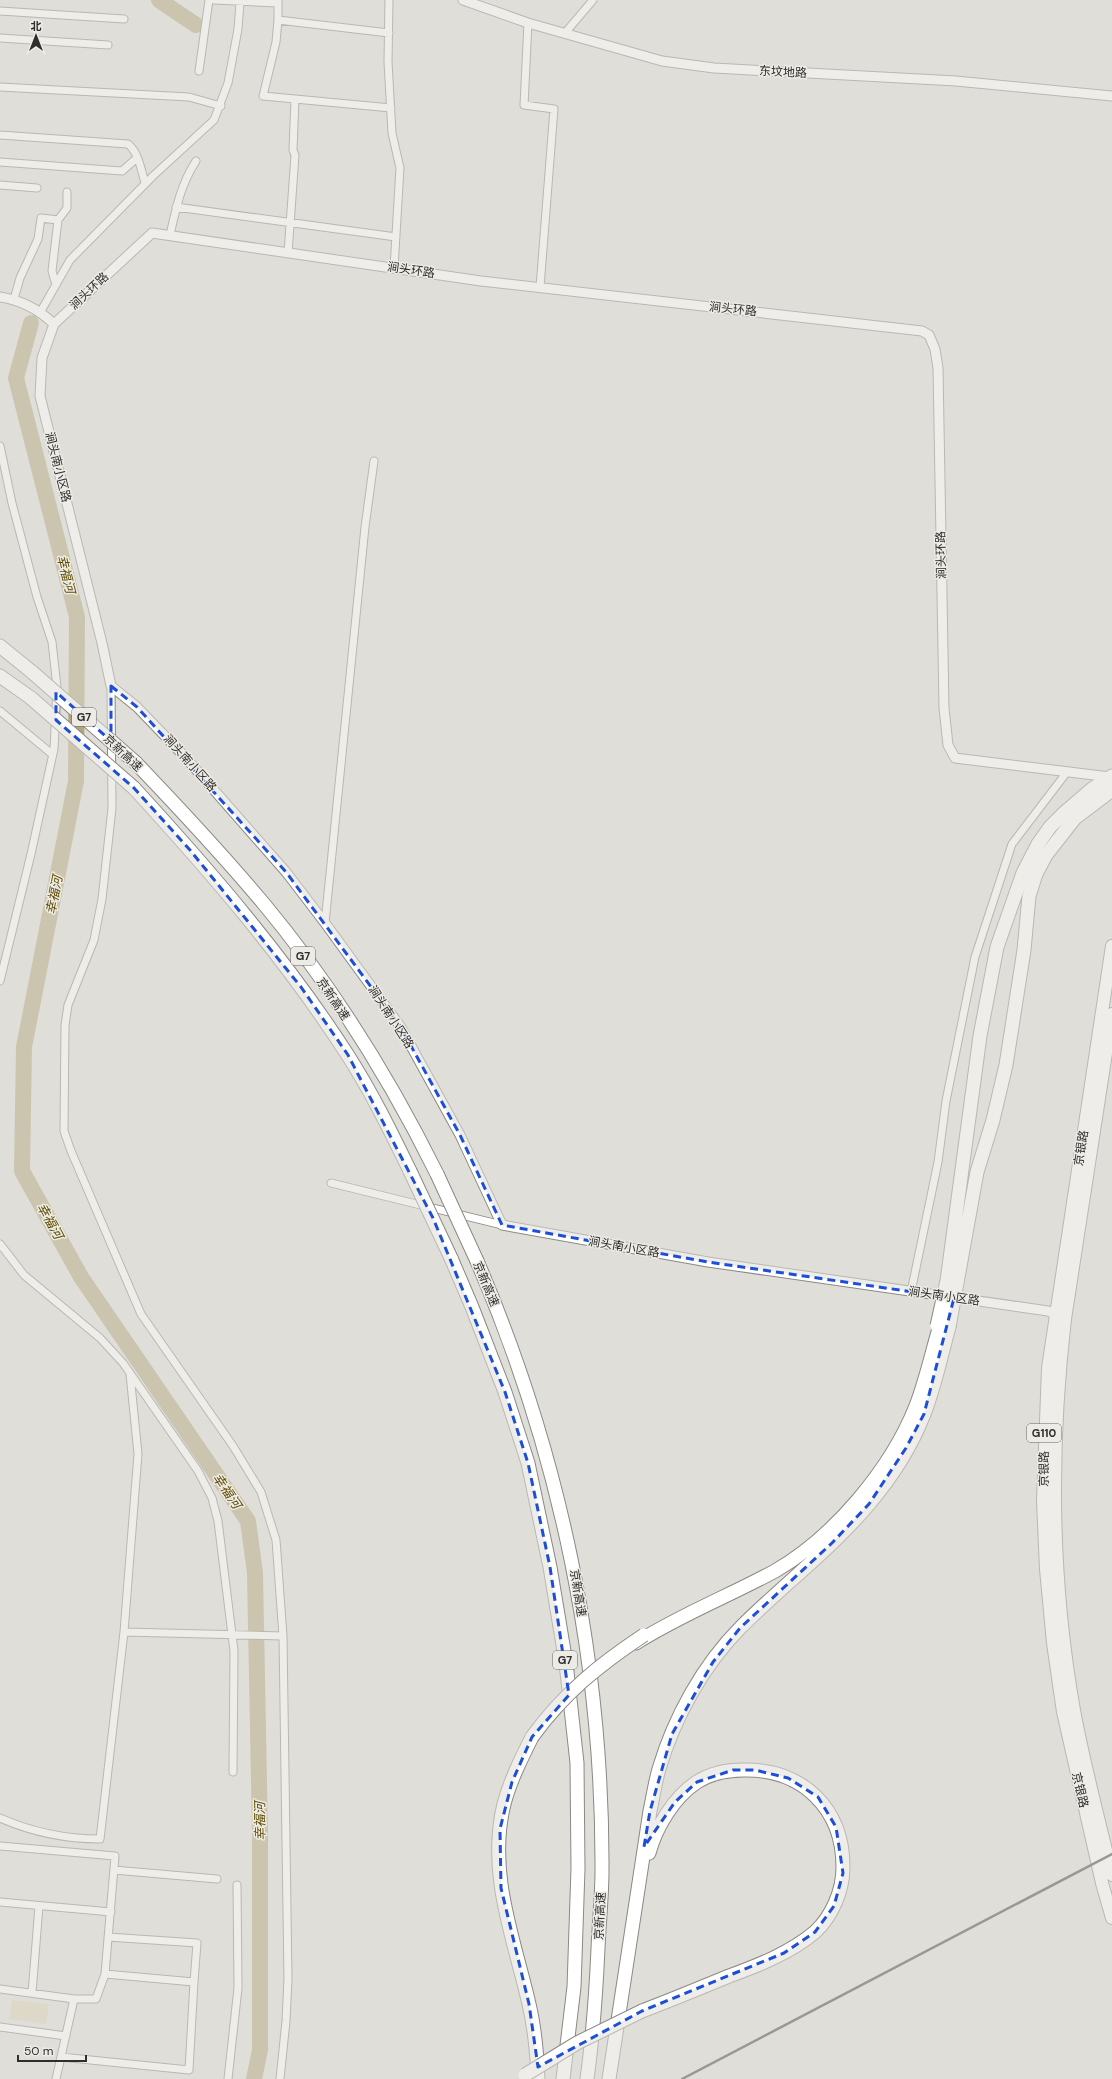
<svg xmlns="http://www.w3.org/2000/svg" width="1112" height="2079" viewBox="0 0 1112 2079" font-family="'DM Sans','Noto Sans SC',sans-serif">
  <rect width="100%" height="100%" fill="#e0ded9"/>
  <path fill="#dad0b1" d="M 12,2000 L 49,2004 L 46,2024 L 9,2019 Z"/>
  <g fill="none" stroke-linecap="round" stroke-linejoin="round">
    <path stroke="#b2a57b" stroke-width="16" d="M 159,0 L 196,25
      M 31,323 L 16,378 L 77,617 L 76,781 L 24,1047 L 22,1171 L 81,1277 L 248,1521 L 255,1573 L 260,1834 L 260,2050 L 254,2079"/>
    <g stroke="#8a8984" stroke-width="9">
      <path id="minor" d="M 214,0 L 278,3
        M 278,0 L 278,20 L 276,42 L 263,96 L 295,99 L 293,150 L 295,155 L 288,253
        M 389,0 L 388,62 L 392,133 L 400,168 L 394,268
        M 0,11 L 124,19
        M 278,20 L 389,33
        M 528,23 L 524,105 L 554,109 L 540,287
        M 565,33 L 593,0
        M 0,38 L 108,45
        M 199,71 L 209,0
        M 0,87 L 189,97 L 221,106
        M 295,99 L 391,108
        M 0,135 L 128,144 C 139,153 141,170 145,183
        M 0,162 L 122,171 L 137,158
        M 0,185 L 37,188
        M 176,207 L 396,237
        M 58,220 L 67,208 L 67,192
        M 170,235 C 176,208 181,184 196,161
        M 14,299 L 20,278 L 38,239 L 41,218 L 58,220 L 52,271 L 56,285
        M 41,311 L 70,260 L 153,176 L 214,120 L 228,83 L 238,29 L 240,3
        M 0,446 L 12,503 L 37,597 L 52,642 L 57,687 L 54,749 L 31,854 L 0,981
        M 111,686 L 112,808 L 102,899 L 94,940 L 68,1005 L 65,1025 L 64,1131 L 71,1151 L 141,1314 L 233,1446 L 261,1492 L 276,1540 L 283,1636 L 288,1979 L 286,2021 L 280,2079
        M 0,711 L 52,754
        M 325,923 L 365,527 L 374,461
        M 331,1183 L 502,1225
        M 0,1244 L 24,1275 L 100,1338 L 123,1363 L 198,1471 L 212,1498 L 218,1521 L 234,1651 L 233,1772
        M 911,1292 L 938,1162 L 946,1101 L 975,957 L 1012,844 L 1067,772
        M 124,1632 L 283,1636
        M 0,1818 C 32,1832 66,1839 100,1839 L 124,1632 L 138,1454 L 130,1374
        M 0,1846 L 115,1856 L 105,1974 L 96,1999 L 74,1999 L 56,2079
        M 114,1870 L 217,1879
        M 0,1902 L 111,1912
        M 108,1937 L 197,1943 L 194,1982
        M 0,1989 L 74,1999
        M 32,1993 L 39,1906
        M 0,2027 L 66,2036
        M 61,2057 L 189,2070 L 194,1982 L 105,1974
        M 228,2079 L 238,1988 L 237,1885"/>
    </g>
    <g stroke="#8a8984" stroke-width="11">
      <path id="tertiary" d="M 463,0 L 528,23 L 662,61 L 714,68 L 956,81 L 1112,96
        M 0,297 C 21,300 38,309 54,324
        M 1060,1316 L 1048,1311 L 708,1262 L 502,1225 L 460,1135 L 400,1026 L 325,923 L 286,872 L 185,757 L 137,707 L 111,686 L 102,643 L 40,396 L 42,358 L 54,324 L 152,233 L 481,281 L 922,331 L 929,335 L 935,349 L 938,368 L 944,708 L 948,745 L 955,758 L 1110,777"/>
    </g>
    <g stroke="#8a8984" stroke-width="14">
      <path id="trunk" d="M 1112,946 L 1048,1368 L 1043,1501 L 1046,1569 L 1053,1643 L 1063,1712 L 1102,1883 L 1112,1918
        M 1112,1014 L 1065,1319 C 1050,1449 1051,1581 1074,1710 C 1084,1765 1099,1820 1112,1875"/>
    </g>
    <g stroke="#8a8984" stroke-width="15">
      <path id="motorway" d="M 0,646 L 32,672
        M 0,676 L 31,698
        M 136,763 C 180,809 223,855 264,904 C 332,986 390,1079 437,1174
        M 134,788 C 211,872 285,958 347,1054 C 371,1091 391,1132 410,1171
        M 451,1258 L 472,1307 L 505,1392 L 528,1463 L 550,1567 L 566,1663 L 577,1763 L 578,1869 L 574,1987 L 563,2079
        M 477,1261 C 560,1453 603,1661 602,1870 C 602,1896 599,1923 598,1949 C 596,1992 593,2036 587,2079
        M 947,1281 L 980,1036 L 997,947 L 1023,873 L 1038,844 L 1050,827 L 1063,814 L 1092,789 L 1112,776
        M 957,1283 L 977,1172 L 993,1120 L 1006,1065 L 1024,950 L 1029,896 L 1036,874 L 1046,855 L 1075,818 L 1112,790
        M 636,1643 C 680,1615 729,1596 775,1571 C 834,1537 891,1469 916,1406 C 926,1380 932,1352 940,1325
        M 532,1737 C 521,1759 510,1781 504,1804 C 487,1873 514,1938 529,2004 C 535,2029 537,2054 538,2079
        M 642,2011 C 671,2000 700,1988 729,1976 C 759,1965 790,1953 815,1932 C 832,1916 843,1891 843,1867 C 843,1808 802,1769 744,1770 C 728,1770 711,1773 697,1782 C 674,1797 656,1827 649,1853
        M 609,2079 L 650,1811 C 653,1797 655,1783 659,1769 C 674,1718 703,1665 741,1627 C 783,1585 831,1549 869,1504 C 891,1478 912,1445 924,1414 C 935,1386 941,1356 949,1327"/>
    </g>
    <use href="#minor" stroke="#fff" stroke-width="7"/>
    <use href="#tertiary" stroke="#fff" stroke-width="9"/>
    <use href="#trunk" stroke="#fff" stroke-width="12"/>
    <use href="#motorway" stroke="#fff" stroke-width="13"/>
    <path stroke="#444340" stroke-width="2.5" d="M 682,2079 L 1112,1854"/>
    <g stroke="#8a8984" stroke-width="15" stroke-linecap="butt">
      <path id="motorway-bridge" d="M 32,672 L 136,763
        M 31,698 L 134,788
        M 410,1171 L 451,1258
        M 437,1174 L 477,1261
        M 937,1326 L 947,1281
        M 949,1327 L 957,1283
        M 532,1737 C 564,1693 599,1665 644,1635
        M 525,2075 L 577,2043 L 642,2011"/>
    </g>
    <use href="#motorway-bridge" stroke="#fff" stroke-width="13"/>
  </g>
  <path d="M0 0H1112V2079H0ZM 111,686 L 137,707 L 286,872 L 400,1026 L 460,1135 L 502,1225 L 708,1262 L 954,1298 L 924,1414 L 906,1448 L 869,1504 L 832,1543 L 740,1628 L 713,1662 L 672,1734 L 650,1811 L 644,1847 L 675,1802 L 697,1782 L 733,1770 L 755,1770 L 788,1778 L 818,1797 L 836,1827 L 843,1873 L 834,1906 L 815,1932 L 784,1953 L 642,2011 L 538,2067 L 529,2004 L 501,1888 L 500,1829 L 512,1782 L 532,1737 L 569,1695 L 550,1567 L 528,1463 L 505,1392 L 433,1218 L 348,1055 L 301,987 L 190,850 L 134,788 L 56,720 L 56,692 L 111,741 Z" fill="#e0ded9" fill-opacity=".55" fill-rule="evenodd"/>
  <path fill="none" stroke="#1d4ed8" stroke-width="3" stroke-dasharray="8 5" stroke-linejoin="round" d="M 111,686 L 137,707 L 286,872 L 400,1026 L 460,1135 L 502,1225 L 708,1262 L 954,1298 L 924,1414 L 906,1448 L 869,1504 L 832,1543 L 740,1628 L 713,1662 L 672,1734 L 650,1811 L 644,1847 L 675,1802 L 697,1782 L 733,1770 L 755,1770 L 788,1778 L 818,1797 L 836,1827 L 843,1873 L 834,1906 L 815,1932 L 784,1953 L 642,2011 L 538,2067 L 529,2004 L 501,1888 L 500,1829 L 512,1782 L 532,1737 L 569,1695 L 550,1567 L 528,1463 L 505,1392 L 433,1218 L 348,1055 L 301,987 L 190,850 L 134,788 L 56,720 L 56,692 L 111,741 Z"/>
  <g text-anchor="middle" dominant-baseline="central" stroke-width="3" stroke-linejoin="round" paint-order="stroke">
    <g fill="#edebe6" stroke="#686764" stroke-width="1">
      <rect x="72" y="708" width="24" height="18" rx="3"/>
      <rect x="291" y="947" width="24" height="18" rx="3"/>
      <rect x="1027" y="1424" width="34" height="18" rx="3"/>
      <rect x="553" y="1651" width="24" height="18" rx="3"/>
    </g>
    <g font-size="11" font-weight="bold" fill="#2f2e2c">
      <text x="84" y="717">G7</text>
      <text x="303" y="956">G7</text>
      <text x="1044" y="1433">G110</text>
      <text x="565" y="1660">G7</text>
    </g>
    <g font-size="12" fill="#2f2e2c" stroke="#edebe6">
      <text transform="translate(783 72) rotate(3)">东坟地路</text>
      <text transform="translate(411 270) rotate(8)">涧头环路</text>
      <text transform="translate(89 291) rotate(-43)">涧头环路</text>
      <text transform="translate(733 309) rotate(6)">涧头环路</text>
      <text transform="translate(58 467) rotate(76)">涧头南小区路</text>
      <text transform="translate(941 555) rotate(-91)">涧头环路</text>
      <text transform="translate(123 753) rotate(43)">京新高速</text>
      <text transform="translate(190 763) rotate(48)">涧头南小区路</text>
      <text transform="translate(333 999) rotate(56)">京新高速</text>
      <text transform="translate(391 1017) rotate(57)">涧头南小区路</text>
      <text transform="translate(1081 1148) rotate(-81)">京银路</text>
      <text transform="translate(624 1247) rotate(10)">涧头南小区路</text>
      <text transform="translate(486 1284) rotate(67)">京新高速</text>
      <text transform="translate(944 1296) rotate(8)">涧头南小区路</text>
      <text transform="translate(1044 1469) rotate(-89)">京银路</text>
      <text transform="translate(578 1593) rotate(81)">京新高速</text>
      <text transform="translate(1080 1790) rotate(77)">京银路</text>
      <text transform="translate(600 1916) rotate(-87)">京新高速</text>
    </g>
    <g font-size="13" font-style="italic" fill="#604d00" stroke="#edebe6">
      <text transform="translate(66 574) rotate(76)">幸福河</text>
      <text transform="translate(54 895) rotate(-79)">幸福河</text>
      <text transform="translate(50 1221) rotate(61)">幸福河</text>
      <text transform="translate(227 1491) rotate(56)">幸福河</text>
      <text transform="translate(260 1821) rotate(-91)">幸福河</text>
    </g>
  </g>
  <g transform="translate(36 36)" stroke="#edebe6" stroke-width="3" paint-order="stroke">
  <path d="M0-3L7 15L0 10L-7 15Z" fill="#2f2e2c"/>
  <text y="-6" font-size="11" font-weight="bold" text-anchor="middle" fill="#2f2e2c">北</text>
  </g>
  <path d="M18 2055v6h68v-6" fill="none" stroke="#2f2e2c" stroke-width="2"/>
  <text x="24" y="2055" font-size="12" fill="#2f2e2c" stroke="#edebe6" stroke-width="3" paint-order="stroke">50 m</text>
</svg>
